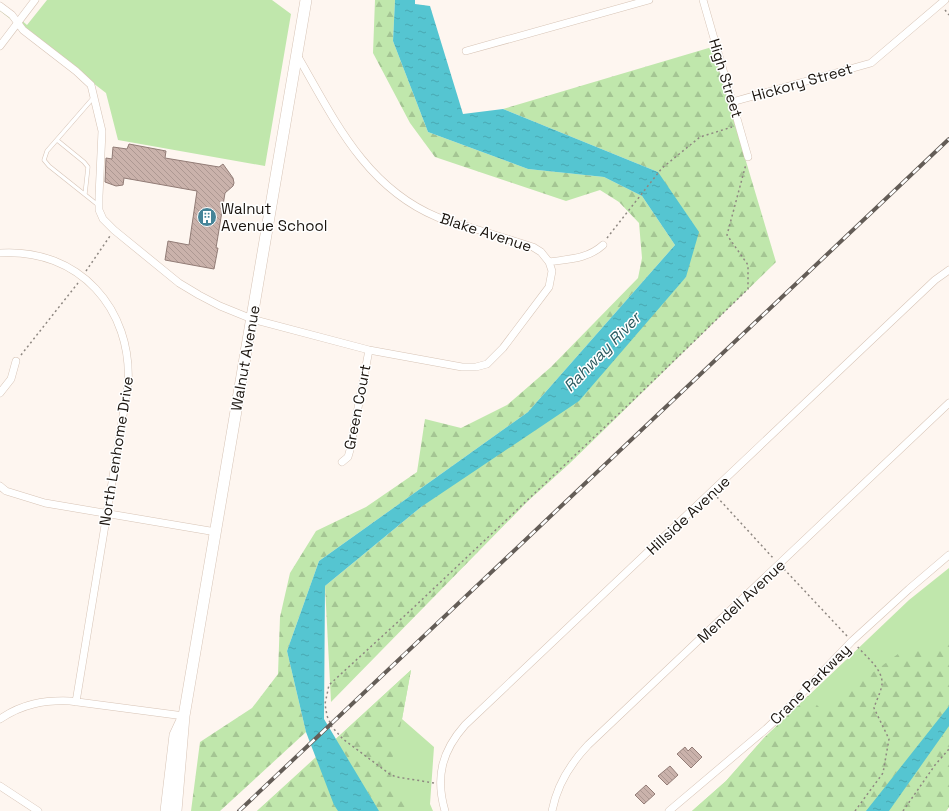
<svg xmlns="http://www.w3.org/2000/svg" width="949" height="811" viewBox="0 0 949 811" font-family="'Space Grotesk',sans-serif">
  <defs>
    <pattern id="forest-firs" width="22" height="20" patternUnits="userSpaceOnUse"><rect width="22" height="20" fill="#c0e7ac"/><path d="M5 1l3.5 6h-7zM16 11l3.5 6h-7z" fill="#a4c593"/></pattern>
    <pattern id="water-ripples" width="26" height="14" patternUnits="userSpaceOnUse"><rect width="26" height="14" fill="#55c5d1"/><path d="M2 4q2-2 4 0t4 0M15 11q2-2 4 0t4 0" fill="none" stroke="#49a8b2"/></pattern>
    <pattern id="building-back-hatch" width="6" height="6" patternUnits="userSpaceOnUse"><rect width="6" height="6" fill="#cab2ab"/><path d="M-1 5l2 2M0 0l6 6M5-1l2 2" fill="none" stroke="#ad9892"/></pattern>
  </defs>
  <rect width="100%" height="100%" fill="#fef6f0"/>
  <path fill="#c0e7ac" d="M 47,0 L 272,0 L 291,14 L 265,166 L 118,140 L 106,93 L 0,11 L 0,2 L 27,25 Z
    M 949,568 L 949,807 L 946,811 L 692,811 L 726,781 L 764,738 L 909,600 Z
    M 411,670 L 402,719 L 434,747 L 430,804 L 433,811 L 257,811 Z"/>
  <path fill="url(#forest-firs)" d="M 375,0 L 395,0 L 393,41 L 428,132 L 528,169 L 604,177 L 642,196 L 675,245 L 528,412 L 319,561 L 287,651 L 306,732 L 220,811 L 191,811 L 200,742 L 252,708 L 278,674 L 280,617 L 290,573 L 316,531 L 366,507 L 417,472 L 425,419 L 461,428 L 507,405 L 551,367 L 638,278 L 642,258 L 639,223 L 619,202 L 600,190 L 566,201 L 435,157 L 410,123 L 373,53 Z
    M 712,47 L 776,262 L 569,464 L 528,501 L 331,702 L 325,586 L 421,507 L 686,277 L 658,172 L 503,109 Z
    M 949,636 L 949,706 L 866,811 L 692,811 L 726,781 L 764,738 L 808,696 L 822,710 L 902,651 L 940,646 Z
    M 411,670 L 402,719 L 392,760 L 391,789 L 415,811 L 379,811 L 336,739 Z
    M 949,726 L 949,807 L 946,811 L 889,811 Z
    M 316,758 L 334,805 L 338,811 L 257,811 Z"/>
  <path fill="url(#water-ripples)" d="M 395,0 L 415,0 L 415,4 L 430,6 L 463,114 L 503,109 L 658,172 L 699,232 L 686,277 L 579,401 L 421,507 L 325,586 L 324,719 L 379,811 L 338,811 L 334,805 L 306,732 L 287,651 L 319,561 L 528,412 L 675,245 L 642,196 L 604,177 L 528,169 L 428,132 L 393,41 Z
    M 949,706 L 949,726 L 889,811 L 866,811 Z"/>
  <path fill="url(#building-back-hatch)" stroke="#927c76" d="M 129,144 L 166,151 L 165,158 L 219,167 L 223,164 L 233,178 L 234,183 L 233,186 L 225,193 L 216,248 L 218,248 L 214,269 L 165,260 L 168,241 L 189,245 L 197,191 L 124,178 L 123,185 L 116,186 L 105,182 L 106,158 L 112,159 L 113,147 L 127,149 Z
    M 685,747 L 688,751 L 692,747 L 702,757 L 691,768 L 677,754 Z
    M 670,766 L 678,775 L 667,785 L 658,776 Z
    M 646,785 L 655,794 L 644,804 L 635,795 Z"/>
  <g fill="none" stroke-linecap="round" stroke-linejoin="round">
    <g stroke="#d7c4b6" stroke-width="4.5">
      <path id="lane" d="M 94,97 L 47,151 L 44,160 L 49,166 L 98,205
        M 57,140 L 84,162 L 88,167 L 85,194"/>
    </g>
    <g stroke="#d7c4b6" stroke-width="8">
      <path id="street" d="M 703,0 L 748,157
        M 0,6 L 12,15 L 23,30 L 76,71 L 91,85 L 102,131 L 99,196 L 99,210 L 103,219 L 114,230 L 179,283 L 199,295 L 220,306 L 252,319 L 369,350 L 462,367 L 476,367 L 487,364 L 503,348 L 549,287 L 552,271 L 549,262 L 541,252 L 533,247 C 513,241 493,234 472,228 C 461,224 448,222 437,217 C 365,187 334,119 297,55
        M 0,46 L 35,0
        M 466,51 L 649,0
        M 732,102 L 871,63 L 945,0
        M 0,253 C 79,248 133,309 128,385 L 76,702
        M 549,262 C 568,259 588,259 603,245
        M 0,393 L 11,379 L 16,361
        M 342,462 L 348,457 L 350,450 L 369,350
        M 0,486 L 6,491 L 45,503 L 216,532
        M 0,719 C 22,704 44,700 70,701 L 184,716
        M 0,786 L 38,811
        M 445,811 C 435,777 442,751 465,725 L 935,280 L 949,270
        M 552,811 C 557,785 570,764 588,745 L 949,403
        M 669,811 L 766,729 L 783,713 L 852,641 L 909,589 L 949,555"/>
    </g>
    <g stroke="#d7c4b6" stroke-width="12">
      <path id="secondary" d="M 166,811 L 175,735 L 182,720
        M 176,811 L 184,716 L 306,0"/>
    </g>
    <path stroke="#8e8781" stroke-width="1.5" stroke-dasharray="2 3" stroke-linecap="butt" d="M 945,10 L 949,15
      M 607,238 L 662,168 L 700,137 L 732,127
      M 86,271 L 110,236
      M 21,355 L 78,283
      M 717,497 L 774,559
      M 784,569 L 847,636
      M 434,783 L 397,777 L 391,775 L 343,739 L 332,727 L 327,716 L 325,704 L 329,685 L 412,609 L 627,406 L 748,289 L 748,265 L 727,235 L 746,164
      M 855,811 L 883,773 L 889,739 L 874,708 C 876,701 881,692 882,684 C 883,669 866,657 857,646
      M 903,811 L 935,765 L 949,749"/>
    <use href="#lane" stroke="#fff" stroke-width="3.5"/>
    <use href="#street" stroke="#fff" stroke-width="7"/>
    <use href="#secondary" stroke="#fff" stroke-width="11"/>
    <g stroke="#645d57" stroke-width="4">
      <path id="rail" d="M 239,811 L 949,139"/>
    </g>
    <use href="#rail" stroke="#fff" stroke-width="2.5" stroke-dasharray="8" stroke-linecap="butt"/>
  </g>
  <defs>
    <g id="building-disc" transform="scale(1)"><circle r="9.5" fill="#458498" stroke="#fff"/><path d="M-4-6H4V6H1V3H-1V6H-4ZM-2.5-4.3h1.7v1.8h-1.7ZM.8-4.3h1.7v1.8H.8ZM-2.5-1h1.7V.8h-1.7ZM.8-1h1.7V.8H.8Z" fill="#fff"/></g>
  </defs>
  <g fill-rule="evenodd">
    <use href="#building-disc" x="207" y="217"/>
  </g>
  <g text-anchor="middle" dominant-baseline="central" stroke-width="3" stroke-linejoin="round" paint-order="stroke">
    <g font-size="15" fill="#1b150f" stroke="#fff">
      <text transform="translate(726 78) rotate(73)">High Street</text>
      <text transform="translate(802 82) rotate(-16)">Hickory Street</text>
      <text transform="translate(486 232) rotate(18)">Blake Avenue</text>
      <text transform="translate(245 358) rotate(-80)">Walnut Avenue</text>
      <text transform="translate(357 407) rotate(-79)">Green Court</text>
      <text transform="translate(116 451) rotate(-81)">North Lenhome Drive</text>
      <text transform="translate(688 515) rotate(-43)">Hillside Avenue</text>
      <text transform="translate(741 601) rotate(-43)">Mendell Avenue</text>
      <text transform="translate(810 684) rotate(-45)">Crane Parkway</text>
    </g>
    <g font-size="15" fill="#1b150f" stroke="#fff" text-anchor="start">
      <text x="221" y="208">Walnut<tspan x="221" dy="17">Avenue School</tspan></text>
    </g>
    <g font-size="16" font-style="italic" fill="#2a5a5f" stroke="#fff">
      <text transform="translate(602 352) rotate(-46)">Rahway River</text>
    </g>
  </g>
</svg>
